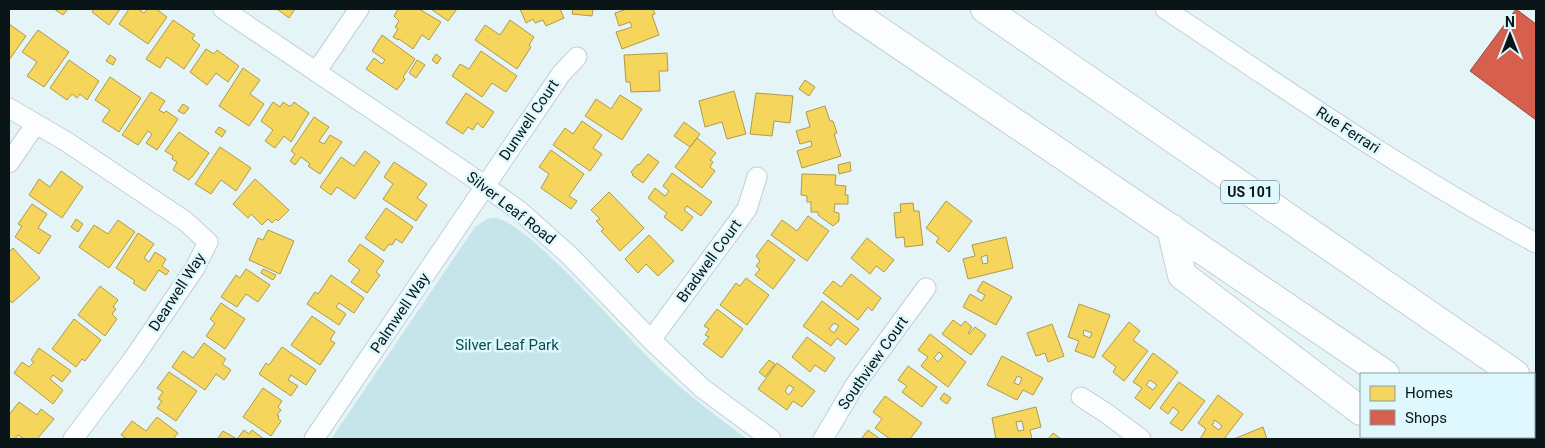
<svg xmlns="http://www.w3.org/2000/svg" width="1545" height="448" viewBox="0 0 1545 448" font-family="Roboto,sans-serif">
  <rect width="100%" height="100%" fill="#e5f4f7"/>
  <path fill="#c6e5eb" d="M 495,218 C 526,220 627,338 656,365 C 684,392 716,416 747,439 L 331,439 L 475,227 L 487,219 Z"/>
  <path fill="#f6d55c" stroke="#af9b47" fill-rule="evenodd" d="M 54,9 L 68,9 L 63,15 Z
    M 94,9 L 120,9 L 109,25 L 92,12 Z
    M 129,9 L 138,9 L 144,13 L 148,9 L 156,9 L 167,17 L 148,44 L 119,24 Z
    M 277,9 L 295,9 L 289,18 Z
    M 398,9 L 419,9 L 441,22 L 429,40 L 422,35 L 413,49 L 399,39 L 398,40 L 393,37 L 398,29 L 395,27 L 399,21 L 394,16 Z
    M 431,9 L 457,9 L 448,21 Z
    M 520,9 L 560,9 L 564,18 L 546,26 L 543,20 L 535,23 L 533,19 L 526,23 Z
    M 573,9 L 593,9 L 592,16 L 572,14 Z
    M 627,9 L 653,9 L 655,14 L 652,15 L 659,35 L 622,49 L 616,32 L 632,27 L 630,22 L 619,26 L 615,13 Z
    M 173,20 L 195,35 L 192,39 L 200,45 L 184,69 L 167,57 L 160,68 L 146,59 Z
    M 510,20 L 534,37 L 529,45 L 531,47 L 517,69 L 475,40 L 485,25 L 500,35 Z
    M 9,24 L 26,36 L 9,60 Z
    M 38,30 L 69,52 L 44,87 L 27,76 L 37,62 L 22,52 Z
    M 382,35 L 415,59 L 403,77 L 405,79 L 397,90 L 366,69 L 374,58 L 382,64 L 385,60 L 372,51 Z
    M 206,49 L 214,54 L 217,50 L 239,66 L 228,82 L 216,73 L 207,85 L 190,72 Z
    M 481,51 L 517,76 L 506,92 L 492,83 L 482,97 L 452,76 L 460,64 L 469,69 Z
    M 667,53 L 668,71 L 659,71 L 660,91 L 631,92 L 630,82 L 626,82 L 624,55 Z
    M 436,54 L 441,58 L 437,64 L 432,60 Z
    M 110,55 L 116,59 L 113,65 L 106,61 Z
    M 69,60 L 99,81 L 87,100 L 80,94 L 77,98 L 72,94 L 67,100 L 50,88 Z
    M 417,60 L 425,65 L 416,78 L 409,73 Z
    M 243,68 L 260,80 L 250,94 L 264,104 L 249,126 L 219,106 Z
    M 110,77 L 141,98 L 119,132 L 102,121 L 110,110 L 95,100 Z
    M 805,80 L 815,87 L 809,96 L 799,89 Z
    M 734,91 L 746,134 L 727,139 L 722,122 L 705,127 L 699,101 Z
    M 151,92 L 165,101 L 159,110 L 164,113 L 166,111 L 178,119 L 157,150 L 146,143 L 152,134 L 148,131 L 138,145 L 122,135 Z
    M 466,93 L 494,112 L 483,128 L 477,123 L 473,130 L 468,127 L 463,134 L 446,123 Z
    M 756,93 L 793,96 L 790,123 L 774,121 L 772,136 L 750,134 Z
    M 620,95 L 642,109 L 622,140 L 585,116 L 596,99 L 611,109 Z
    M 273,102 L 280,107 L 283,102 L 289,106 L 291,106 L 294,102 L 309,113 L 291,142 L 284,136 L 275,148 L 265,141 L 273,130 L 261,121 Z
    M 183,104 L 189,108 L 184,114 L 178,111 Z
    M 825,106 L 830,121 L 833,121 L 837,133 L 834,134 L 841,156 L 802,168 L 797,151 L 812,146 L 811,141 L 800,144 L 796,131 L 810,127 L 806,112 Z
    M 314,117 L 329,127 L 319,141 L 324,144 L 330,135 L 342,142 L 320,174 L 308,166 L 310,164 L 301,157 L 295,165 L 290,161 L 295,154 L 291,151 Z
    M 582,121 L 602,135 L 593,148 L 602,154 L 590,171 L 553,145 L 565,128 L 573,134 Z
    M 684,122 L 700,134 L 690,147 L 674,136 Z
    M 219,127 L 226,131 L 222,137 L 215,132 Z
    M 179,132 L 209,153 L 192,177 L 191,177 L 189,180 L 173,170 L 177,162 L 172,159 L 173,156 L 165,151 Z
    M 697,138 L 716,153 L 710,160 L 713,162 L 710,167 L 715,171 L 702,188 L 675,167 Z
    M 220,147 L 251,168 L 236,191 L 221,180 L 211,194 L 195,184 Z
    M 551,150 L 584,174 L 569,196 L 577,201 L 571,209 L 541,188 L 549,174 L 539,167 Z
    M 365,151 L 380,162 L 355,199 L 337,187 L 331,195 L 320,187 L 341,157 L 354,166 Z
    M 648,154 L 659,162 L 643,183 L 632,175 L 633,174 L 631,172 L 638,164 L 639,165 Z
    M 394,162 L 427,184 L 417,198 L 427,205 L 416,221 L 383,199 L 393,184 L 384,177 Z
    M 850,162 L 851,171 L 839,174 L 838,165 Z
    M 61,171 L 83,187 L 62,218 L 29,195 L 39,179 L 50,187 Z
    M 672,173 L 712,202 L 701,216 L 687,206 L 684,210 L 693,217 L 682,231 L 664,217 L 667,213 L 648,198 L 655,188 L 665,196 L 669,191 L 663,186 Z
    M 802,174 L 836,175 L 835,185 L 846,186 L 845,195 L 848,195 L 848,204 L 835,204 L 834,212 L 839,213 L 839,221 L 833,226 L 818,215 L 818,212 L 811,212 L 811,202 L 807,202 L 807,196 L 801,195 Z
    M 255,179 L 289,210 L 278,221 L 276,219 L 272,223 L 268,219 L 262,225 L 251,214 L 248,218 L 233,204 Z
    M 609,192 L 644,228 L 620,251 L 601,231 L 604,229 L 596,221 L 600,219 L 591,210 Z
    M 946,201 L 972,221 L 949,252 L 936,242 L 939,238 L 926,228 Z
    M 913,203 L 914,211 L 919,211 L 923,245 L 905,247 L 904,237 L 896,238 L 894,213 L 901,212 L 900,204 Z
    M 32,204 L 47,214 L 38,228 L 51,236 L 39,254 L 15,237 L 22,226 L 18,224 Z
    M 386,208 L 413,227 L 402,243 L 396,239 L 392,245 L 389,244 L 384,251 L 365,238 Z
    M 808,216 L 829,231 L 807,261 L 771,235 L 782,220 L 797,231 Z
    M 76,219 L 83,224 L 78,232 L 71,227 Z
    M 118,220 L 135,232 L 109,268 L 79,247 L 94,225 L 108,234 Z
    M 268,230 L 294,241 L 280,274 L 249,260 L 258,238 L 263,240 Z
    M 138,233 L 154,244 L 144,258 L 149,262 L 155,252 L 166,259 L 162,266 L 169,271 L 166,275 L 159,270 L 145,291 L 133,283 L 135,281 L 116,268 Z
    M 649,235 L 674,261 L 658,276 L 646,264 L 638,273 L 625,259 Z
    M 1006,237 L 1013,268 L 968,279 L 963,259 L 975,256 L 972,245 ZM 987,255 L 988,263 L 983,264 L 981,257 Z
    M 867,238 L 894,260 L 884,272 L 876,266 L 870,274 L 851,258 Z
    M 768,240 L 795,260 L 773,289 L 755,275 L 760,269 L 756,266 L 760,261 L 756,256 Z
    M 360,244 L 384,261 L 376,272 L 380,275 L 367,293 L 351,282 L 360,270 L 348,261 Z
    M 13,248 L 40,278 L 12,303 L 9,299 L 9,252 Z
    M 246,269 L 270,285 L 258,302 L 246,294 L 237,307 L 221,297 L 236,275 L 240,278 Z
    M 263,269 L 276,275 L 273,280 L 261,273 Z
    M 851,274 L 881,298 L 872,311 L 868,307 L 858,320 L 823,293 L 833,281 L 841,287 Z
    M 331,275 L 364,298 L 354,313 L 339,303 L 336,307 L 346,314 L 339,325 L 307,304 L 315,292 L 318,294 Z
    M 746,278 L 769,295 L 747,325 L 720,305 L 736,283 L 740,286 Z
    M 983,281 L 1012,297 L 996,325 L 963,307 L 970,294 L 982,301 L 985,295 L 977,291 Z
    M 100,286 L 118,300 L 113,307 L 116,309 L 112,314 L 117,319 L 105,336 L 78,315 Z
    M 822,301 L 859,329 L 846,345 L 837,338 L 831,346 L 803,326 ZM 834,323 L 839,326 L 834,333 L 829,329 Z
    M 221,303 L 245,319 L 225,349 L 206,336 L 215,323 L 210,319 Z
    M 1079,304 L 1110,315 L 1094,358 L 1075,351 L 1079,341 L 1068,337 ZM 1084,330 L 1092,333 L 1090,338 L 1083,335 Z
    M 717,309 L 743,329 L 722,358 L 703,344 L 709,337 L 705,335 L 709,329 L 704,326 Z
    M 312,316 L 335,332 L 330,340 L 335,343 L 320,365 L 291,345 Z
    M 74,319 L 101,340 L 85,361 L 82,359 L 76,367 L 52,349 Z
    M 953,320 L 961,326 L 965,321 L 972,327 L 968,333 L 969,334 L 975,327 L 986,335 L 971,355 L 942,334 Z
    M 1129,322 L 1140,331 L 1133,340 L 1148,351 L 1124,381 L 1113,372 L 1116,367 L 1102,356 Z
    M 1052,324 L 1064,356 L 1048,362 L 1045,353 L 1036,356 L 1027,333 Z
    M 930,334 L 966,362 L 948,387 L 921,366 L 928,357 L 918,350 ZM 939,352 L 943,356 L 938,362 L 934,358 Z
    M 807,337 L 835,358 L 825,372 L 815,365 L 810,372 L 792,357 Z
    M 204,343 L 226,359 L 222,364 L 231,370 L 224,380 L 216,374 L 205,390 L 172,367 L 183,351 L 193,358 Z
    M 282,347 L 316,370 L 306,385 L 291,375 L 288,380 L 298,386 L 291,396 L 259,374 L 266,363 L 269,365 Z
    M 39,348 L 71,371 L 62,382 L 53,375 L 50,379 L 63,390 L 53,404 L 14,373 L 22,362 L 29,367 L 34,362 L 31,360 Z
    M 1153,353 L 1178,372 L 1150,409 L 1135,398 L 1142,388 L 1133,382 ZM 1150,380 L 1157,385 L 1153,390 L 1146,385 Z
    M 1002,356 L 1043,378 L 1033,395 L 1023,390 L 1017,400 L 987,385 ZM 1017,376 L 1022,378 L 1019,385 L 1014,383 Z
    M 769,360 L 775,364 L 765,377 L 759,372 Z
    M 777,363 L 815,391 L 802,407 L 793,401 L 787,410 L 758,389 ZM 789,385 L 794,388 L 789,395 L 785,391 Z
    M 908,366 L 937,387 L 922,407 L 902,392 L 907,386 L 898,380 Z
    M 169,372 L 197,391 L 176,421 L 157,408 L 162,401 L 158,399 L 163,392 L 157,388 Z
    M 1179,382 L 1205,401 L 1182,431 L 1170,423 L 1179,412 L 1173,407 L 1168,414 L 1160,408 Z
    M 263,388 L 282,401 L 278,407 L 281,410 L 277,415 L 279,416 L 278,418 L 281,421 L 271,436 L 243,417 Z
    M 944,393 L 951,398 L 947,404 L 940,399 Z
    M 1218,395 L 1243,414 L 1224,439 L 1200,439 L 1206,429 L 1198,423 ZM 1215,420 L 1222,426 L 1219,430 L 1212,425 Z
    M 885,396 L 922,423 L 910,439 L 890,439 L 875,428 L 882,419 L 873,412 Z
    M 19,402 L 37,415 L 41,409 L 54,419 L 37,439 L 24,439 L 18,435 L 15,439 L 9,439 L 9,415 Z
    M 1036,407 L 1041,427 L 1030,430 L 1032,439 L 996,439 L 992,418 ZM 1022,421 L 1024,430 L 1018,431 L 1016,422 Z
    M 157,417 L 178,433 L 173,439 L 127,439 L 121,435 L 132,421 L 146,431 Z
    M 1263,427 L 1267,439 L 1234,439 Z
    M 244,430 L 249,434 L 252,430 L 264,439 L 219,439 L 218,438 L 223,431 L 237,439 Z
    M 868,430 L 880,439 L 861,439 Z
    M 1053,433 L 1061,439 L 1048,439 Z"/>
  <path fill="#d6604d" stroke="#984a3d" d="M 1516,9 L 1536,24 L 1536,120 L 1470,71 Z"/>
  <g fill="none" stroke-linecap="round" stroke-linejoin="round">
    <g stroke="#c3d0d3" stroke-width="21">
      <path id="minor" d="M 223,9 L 468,174 L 521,212 L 569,255 L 651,340 L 702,388 L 771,439
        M 1165,9 C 1287,90 1407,174 1536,243
        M 316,72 L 359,9
        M 9,108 L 67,142 L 185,221 L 208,242 L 195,268 L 133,359 L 73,439
        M 9,163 L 35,125
        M 651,340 L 747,209 L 757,177
        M 1081,397 L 1106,413 L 1141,439
        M 314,439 L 561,74 L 577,57
        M 823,439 L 855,385 L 926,288"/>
    </g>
    <g stroke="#c3d0d3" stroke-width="30">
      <path id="highway" d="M 847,9 L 1385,374
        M 985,9 L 1515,374
        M 1171,228 L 1182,275 L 1361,411
        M 1534,387 L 1536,389
        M 1394,437 L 1398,439
        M 1477,437 L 1480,439"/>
    </g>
    <use href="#minor" stroke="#fbfdfe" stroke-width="19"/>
    <use href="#highway" stroke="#fbfdfe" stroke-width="28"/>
  </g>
  <g text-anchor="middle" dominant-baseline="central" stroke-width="5" stroke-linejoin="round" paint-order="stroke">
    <rect fill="#def8fe" stroke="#49595c" stroke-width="1" x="1221" y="180.5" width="58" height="23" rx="4"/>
    <g font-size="14" font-weight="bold" fill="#091517">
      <text x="1250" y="192">US 101</text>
    </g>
    <g font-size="15" fill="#091517" stroke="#def8fe">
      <text transform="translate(529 120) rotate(-56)">Dunwell Court</text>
      <text transform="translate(1348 130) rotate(33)">Rue Ferrari</text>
      <text transform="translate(511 208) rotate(38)">Silver Leaf Road</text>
      <text transform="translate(709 261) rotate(-54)">Bradwell Court</text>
      <text transform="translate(177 292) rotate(-57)">Dearwell Way</text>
      <text transform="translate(400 313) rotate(-56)">Palmwell Way</text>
      <text transform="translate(873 363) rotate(-55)">Southview Court</text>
    </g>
    <g font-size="15" fill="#094b55" stroke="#def8fe">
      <text x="507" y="345">Silver Leaf Park</text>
    </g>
  </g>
  <rect width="1545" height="448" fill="none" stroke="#091517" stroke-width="20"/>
  <rect x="1360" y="373" width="175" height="65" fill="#def8fe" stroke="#899da2"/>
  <rect x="1370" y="386" width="25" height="15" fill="#f6d55c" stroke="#899da2"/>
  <text x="1405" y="398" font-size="15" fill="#091517">Homes</text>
  <rect x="1370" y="410" width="25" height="15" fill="#d6604d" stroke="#899da2"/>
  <text x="1405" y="423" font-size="15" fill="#091517">Shops</text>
  <g transform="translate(1510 35)" stroke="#def8fe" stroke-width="4" paint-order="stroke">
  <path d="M0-4L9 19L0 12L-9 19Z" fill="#091517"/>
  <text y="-8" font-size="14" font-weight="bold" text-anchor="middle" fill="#091517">N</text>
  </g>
</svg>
